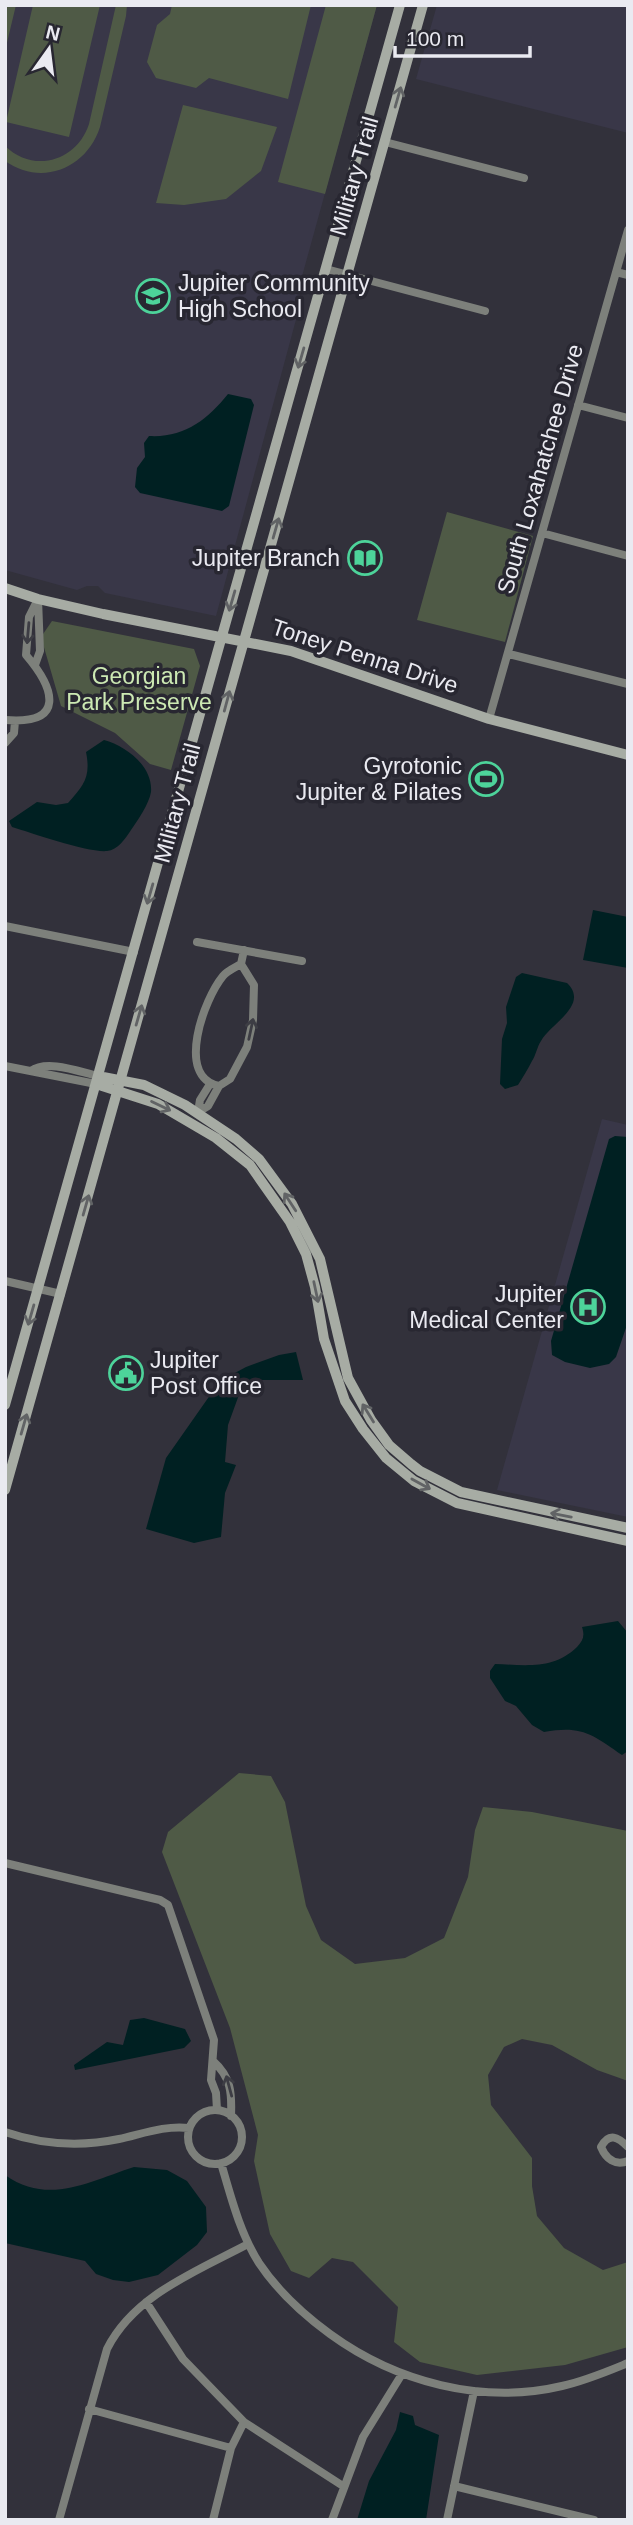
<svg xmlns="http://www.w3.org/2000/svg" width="633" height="2525" viewBox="0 0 633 2525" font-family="Arial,sans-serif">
  <rect width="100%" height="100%" fill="#32313b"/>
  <path fill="#393748" d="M 5,5 L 377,5 L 301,280 L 299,291 L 301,301 L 216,616 L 105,593 L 98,586 L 87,586 L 77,590 L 5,570 Z
    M 437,5 L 628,5 L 628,133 L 416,79 Z
    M 602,1119 L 628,1125 L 628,1517 L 497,1490 Z"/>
  <path fill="#4f5a46" d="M 5,5 L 16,5 L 5,51 Z
    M 33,5 L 100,5 L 69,137 L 6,122 Z
    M 116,5 L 127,5 L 126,16 L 100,127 C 87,168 42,187 5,161 L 5,146 C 34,174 77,161 89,124 Z
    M 172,5 L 311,5 L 288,99 L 209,78 L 196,88 L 156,78 L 147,62 L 157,25 L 170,14 Z
    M 326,5 L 377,5 L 325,194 L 278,182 Z
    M 183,105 L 277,127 L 261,171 L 226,199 L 184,205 L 156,203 Z
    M 447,512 L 533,536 L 505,642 L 417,620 Z
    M 52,621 L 194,649 L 200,666 L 171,770 L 150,764 L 115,733 L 61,706 L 41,637 Z
    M 239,1773 L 271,1776 L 285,1802 L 306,1906 L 321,1940 L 355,1964 L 405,1958 L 444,1938 L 468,1877 L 475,1830 L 483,1807 L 532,1812 L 628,1831 L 628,2081 L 597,2070 L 552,2045 L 522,2039 L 504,2047 L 488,2075 L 491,2105 L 532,2158 L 532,2186 L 537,2216 L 564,2248 L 603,2270 L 628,2262 L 628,2347 L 565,2365 L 477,2375 L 420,2362 L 394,2342 L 398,2307 L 353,2262 L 332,2258 L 309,2278 L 291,2271 L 270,2234 L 254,2161 L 258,2135 L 230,2028 L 162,1852 L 168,1832 Z"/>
  <path fill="#002022" d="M 228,394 L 251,399 L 254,405 L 229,506 L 222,511 L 140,493 L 135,487 L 137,468 L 145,457 L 144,443 L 149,436 C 184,438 207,420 228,394 Z
    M 104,740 C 126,746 153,766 151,792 C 149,804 138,820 131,830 C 125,839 118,850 107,851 C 89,853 32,833 12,827 L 9,821 L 37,802 L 56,805 L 68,803 C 84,785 91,777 86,752 Z
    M 593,910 L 628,917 L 628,968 L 583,960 Z
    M 522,973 L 567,983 C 590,1005 550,1024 541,1041 C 537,1047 536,1055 532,1061 C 528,1069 523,1077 518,1085 L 505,1089 L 500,1084 L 502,1039 L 507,1023 L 506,1007 L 516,977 Z
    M 615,1136 L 628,1137 L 628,1322 L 616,1357 L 609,1364 L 590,1368 L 565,1362 L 552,1355 L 551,1341 L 609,1139 Z
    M 296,1352 L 303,1380 L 262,1380 L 240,1392 L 228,1425 L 225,1462 L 236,1465 L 225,1493 L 221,1537 L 194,1543 L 146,1529 L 166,1458 L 220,1381 L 246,1367 L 279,1355 Z
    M 618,1621 L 628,1633 L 628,1751 L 622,1755 C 592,1734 581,1725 544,1732 L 532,1725 L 516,1706 L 505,1701 L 490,1678 L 490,1671 L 495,1664 C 526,1665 553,1670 577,1647 C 583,1641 585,1636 582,1627 Z
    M 144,2018 L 185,2029 L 191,2041 L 184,2048 L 75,2070 L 74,2065 L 107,2042 L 123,2045 L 130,2020 Z
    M 134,2167 L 167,2170 L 187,2181 L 206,2207 L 207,2232 L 197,2245 L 158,2275 L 129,2282 L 113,2280 L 96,2274 L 85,2261 L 5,2243 L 5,2175 C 49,2206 90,2181 134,2167 Z
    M 400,2412 L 413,2416 L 415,2425 L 439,2435 L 426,2520 L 357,2520 L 369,2481 L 396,2430 Z"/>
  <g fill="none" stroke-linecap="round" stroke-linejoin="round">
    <path stroke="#7d807b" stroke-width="8" d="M 385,142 L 524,178
      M 326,269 L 485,311
      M 616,272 L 628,275
      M 578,405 L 628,418
      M 542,533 L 628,556
      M 509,654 L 628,684
      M 35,665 L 40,651 L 38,599
      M 489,719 L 628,230
      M 5,720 C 66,725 55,689 26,655 L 29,617 L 38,599
      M 5,743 L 14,733 L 15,721
      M 5,926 L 134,952
      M 197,942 L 302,961
      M 5,1066 L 96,1084
      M 31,1071 C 47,1059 80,1072 98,1076
      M 219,1086 C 175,1077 204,999 223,976 C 227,971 234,968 241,964 L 244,950
      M 198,1112 L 208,1106 L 219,1086 L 230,1079 L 247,1047 L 253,1020 L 254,985 L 241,964
      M 198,1112 L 200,1100 L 210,1084
      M 5,1281 L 61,1294
      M 5,1863 L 160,1900 L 168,1905 L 214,2040 L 211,2080 L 216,2093 L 217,2110
      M 213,2061 C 231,2077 232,2093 231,2116
      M188 2137a27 27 0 1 1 54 0a27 27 0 1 1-54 0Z
      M 5,2132 C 43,2145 80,2147 119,2139 C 142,2134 165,2125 189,2128
      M 628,2147 C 618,2137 609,2132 601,2147 C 606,2159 615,2166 628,2161
      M 221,2163 C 231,2197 240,2233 259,2263 C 277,2290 304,2315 330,2334 C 396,2382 482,2405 562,2386 C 585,2381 606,2372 628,2363
      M 146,2302 L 183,2359 L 244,2422 L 343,2486
      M 89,2409 L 231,2448
      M 454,2486 L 594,2520
      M 59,2520 L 107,2349 C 134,2295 197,2271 248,2244
      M 213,2520 L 231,2448 L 244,2422
      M 332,2520 L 363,2437 L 402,2374
      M 447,2520 L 474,2391"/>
    <path stroke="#a7aca4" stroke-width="10" d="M 5,588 L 38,599 L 103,614 L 291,651 L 489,719 L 628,755
      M 98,1076 L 144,1085 L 185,1105 L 236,1139 L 259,1159 L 292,1204 L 320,1259 L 348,1378 L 371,1420 L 389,1445 L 411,1464 L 420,1471 L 461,1492 L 628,1528
      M 96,1084 L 158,1104 L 216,1138 L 250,1165 L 290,1222 L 306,1254 L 315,1287 L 324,1339 L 345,1401 L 363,1429 L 386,1458 L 414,1481 L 457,1503 L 628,1541
      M 5,1405 L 400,5
      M 5,1490 L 423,5"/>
  </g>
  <defs><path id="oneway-shaft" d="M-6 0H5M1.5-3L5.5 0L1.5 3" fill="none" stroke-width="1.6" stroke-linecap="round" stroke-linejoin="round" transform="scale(1.75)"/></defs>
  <g stroke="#616365">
    <use href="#oneway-shaft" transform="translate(398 97) rotate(-74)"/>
    <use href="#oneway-shaft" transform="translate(301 358) rotate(106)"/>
    <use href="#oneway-shaft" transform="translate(276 528) rotate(-74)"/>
    <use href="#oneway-shaft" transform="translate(232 601) rotate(106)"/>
    <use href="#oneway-shaft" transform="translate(227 701) rotate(-75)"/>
    <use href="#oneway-shaft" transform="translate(150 894) rotate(106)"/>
    <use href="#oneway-shaft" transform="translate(139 1015) rotate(-74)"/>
    <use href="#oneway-shaft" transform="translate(161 1106) rotate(26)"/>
    <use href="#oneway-shaft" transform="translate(290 1202) rotate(-123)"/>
    <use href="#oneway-shaft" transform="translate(86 1205) rotate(-74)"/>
    <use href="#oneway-shaft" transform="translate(316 1292) rotate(78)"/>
    <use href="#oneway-shaft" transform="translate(31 1315) rotate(106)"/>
    <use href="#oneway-shaft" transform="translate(368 1413) rotate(-122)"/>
    <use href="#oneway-shaft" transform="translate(24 1424) rotate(-74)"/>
    <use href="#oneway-shaft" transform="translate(421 1484) rotate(29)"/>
    <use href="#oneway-shaft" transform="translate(561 1515) rotate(-169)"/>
  </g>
  <g stroke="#3d3d44">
    <use href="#oneway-shaft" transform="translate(28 633) rotate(95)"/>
    <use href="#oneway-shaft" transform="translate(251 1029) rotate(-78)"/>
    <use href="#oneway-shaft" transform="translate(229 2086) rotate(-105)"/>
  </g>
  <defs>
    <g id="school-ring" transform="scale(1.75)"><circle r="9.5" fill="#282731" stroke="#4dd39a" stroke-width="1.5"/><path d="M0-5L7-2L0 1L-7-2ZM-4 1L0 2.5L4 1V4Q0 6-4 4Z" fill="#4dd39a"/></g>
    <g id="library-ring" transform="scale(1.75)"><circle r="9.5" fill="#282731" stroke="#4dd39a" stroke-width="1.5"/><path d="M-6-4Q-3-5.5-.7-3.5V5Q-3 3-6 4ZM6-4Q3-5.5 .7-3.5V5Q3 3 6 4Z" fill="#4dd39a"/></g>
    <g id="stadium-ring" transform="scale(1.75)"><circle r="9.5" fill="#282731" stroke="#4dd39a" stroke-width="1.5"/><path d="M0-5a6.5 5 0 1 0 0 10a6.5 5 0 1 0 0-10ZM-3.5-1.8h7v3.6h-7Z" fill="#4dd39a"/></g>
    <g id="hospital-ring" transform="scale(1.75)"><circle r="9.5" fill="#282731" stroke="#4dd39a" stroke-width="1.5"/><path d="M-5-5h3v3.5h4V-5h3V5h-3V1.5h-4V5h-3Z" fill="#4dd39a"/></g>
    <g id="civic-ring" transform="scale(1.75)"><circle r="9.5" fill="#282731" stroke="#4dd39a" stroke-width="1.5"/><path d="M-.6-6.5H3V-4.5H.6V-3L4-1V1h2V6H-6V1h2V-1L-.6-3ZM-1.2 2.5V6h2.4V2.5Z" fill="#4dd39a"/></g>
  </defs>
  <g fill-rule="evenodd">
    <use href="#school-ring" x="153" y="296"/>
    <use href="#library-ring" x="365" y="558"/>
    <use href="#stadium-ring" x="486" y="779"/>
    <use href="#hospital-ring" x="588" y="1307"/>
    <use href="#civic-ring" x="126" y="1373"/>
  </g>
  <g text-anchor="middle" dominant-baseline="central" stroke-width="7" stroke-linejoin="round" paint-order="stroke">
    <g font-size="23" fill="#eaeaf1" stroke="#282731">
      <text transform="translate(354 176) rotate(-74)">Military Trail</text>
      <text transform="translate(540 469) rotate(-74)">South Loxahatchee Drive</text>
      <text transform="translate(365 656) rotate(18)">Toney Penna Drive</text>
      <text transform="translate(177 803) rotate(-75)">Military Trail</text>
    </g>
    <g font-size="23" fill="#eaeaf1" stroke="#282731" text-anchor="end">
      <text x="178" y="283" text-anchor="start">Jupiter Community<tspan x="178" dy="26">High School</tspan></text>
      <text x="340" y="558">Jupiter Branch</text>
      <text x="462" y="766">Gyrotonic<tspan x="462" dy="26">Jupiter &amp; Pilates</tspan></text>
      <text x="564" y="1294">Jupiter<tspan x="564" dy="26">Medical Center</tspan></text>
      <text x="150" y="1360" text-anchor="start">Jupiter<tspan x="150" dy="26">Post Office</tspan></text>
    </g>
    <g font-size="23" fill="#cce9b3" stroke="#282731">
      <text x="139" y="676">Georgian<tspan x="139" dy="26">Park Preserve</tspan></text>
    </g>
  </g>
  <rect width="633" height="2525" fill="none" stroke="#eaeaf1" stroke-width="14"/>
  <g transform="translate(49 49) rotate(14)" stroke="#282731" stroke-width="5" paint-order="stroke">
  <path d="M0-5L12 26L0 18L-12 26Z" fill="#eaeaf1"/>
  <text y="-10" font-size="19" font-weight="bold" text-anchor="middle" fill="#eaeaf1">N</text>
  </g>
  <path d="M395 46v10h135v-10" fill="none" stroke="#eaeaf1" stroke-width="3.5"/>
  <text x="406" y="46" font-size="21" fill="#eaeaf1" stroke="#282731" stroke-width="5" paint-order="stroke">100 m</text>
</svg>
